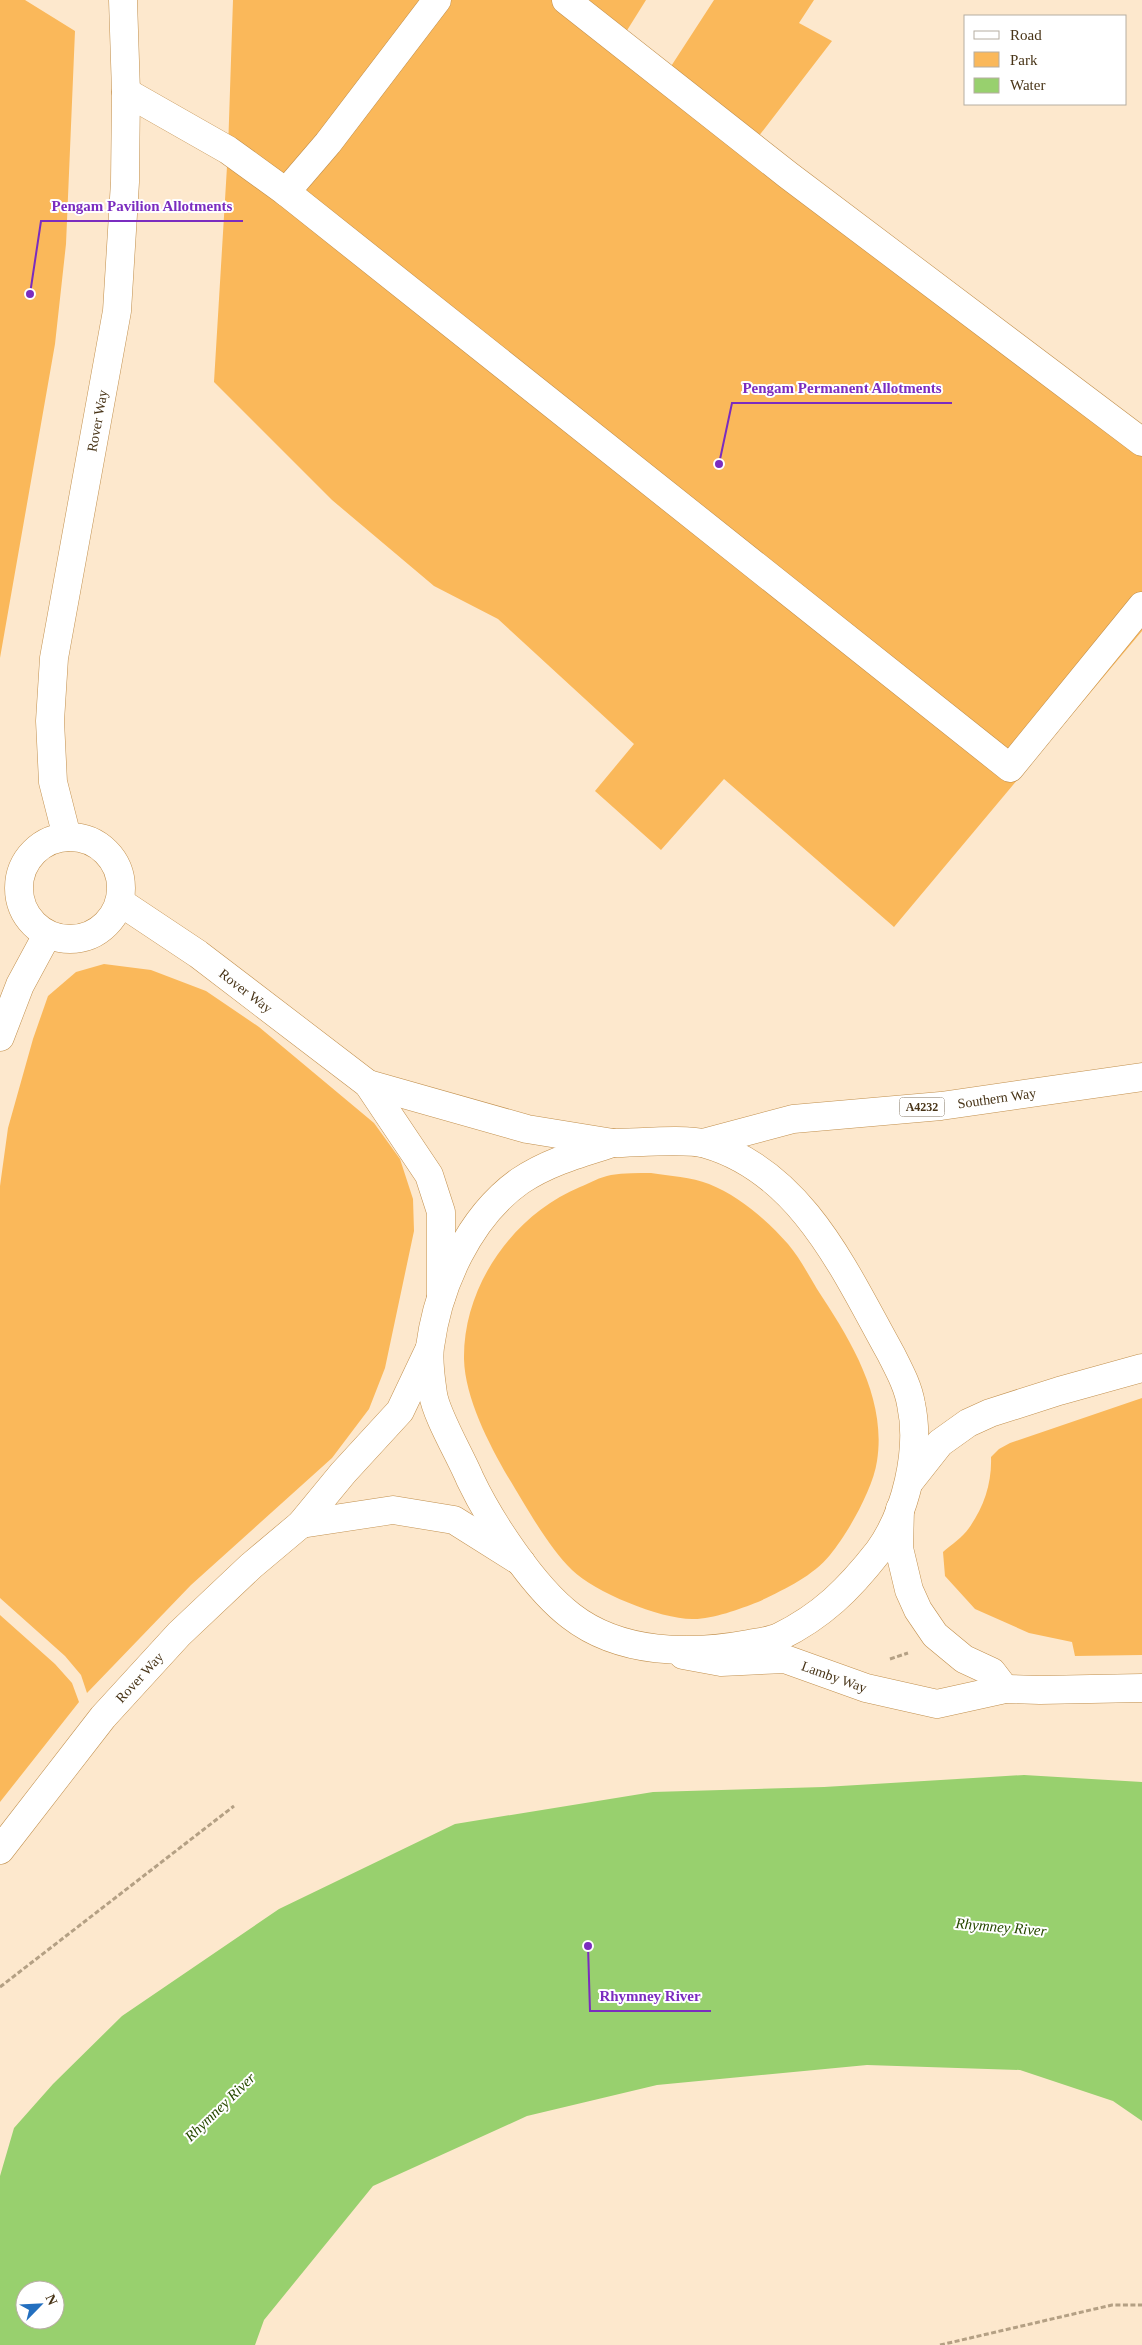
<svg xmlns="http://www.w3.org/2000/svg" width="1142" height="2345" viewBox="0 0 1142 2345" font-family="Georgia,serif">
  <rect width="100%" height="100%" fill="#fde8cd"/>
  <path fill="#fab85a" d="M 0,0 L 25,0 L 75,31 L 66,244 L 55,344 L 0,658 Z
    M 233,0 L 646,0 L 621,40 L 666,74 L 714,0 L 814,0 L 799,23 L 832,41 L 755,141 L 1142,429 L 1142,631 L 894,927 L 724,779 L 661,850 L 595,791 L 634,744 L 498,619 L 434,586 L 332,500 L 214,382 L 228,150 Z
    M 104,964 L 151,970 L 206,991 L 259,1027 L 374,1123 L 400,1159 L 413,1199 L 414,1231 L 385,1368 L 369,1409 L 332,1458 L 191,1585 L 87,1693 L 81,1675 L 65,1656 L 0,1598 L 0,1186 L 8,1128 L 33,1039 L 48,996 L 76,972 Z
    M 651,1173 C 669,1176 692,1177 709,1184 C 739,1196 767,1220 788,1244 C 799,1257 808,1274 817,1289 C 850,1339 887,1398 877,1461 C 873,1489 848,1533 830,1555 C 812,1577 783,1590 758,1602 C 740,1609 713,1619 694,1619 C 662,1620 594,1592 572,1570 C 548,1547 526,1506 508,1477 C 489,1444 465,1398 464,1359 C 463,1286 513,1215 580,1187 C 590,1183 600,1177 611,1175 C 624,1173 638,1173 651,1173 Z
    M 1142,1398 L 1142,1655 L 1075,1656 L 1072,1642 L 1029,1633 L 975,1609 L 945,1576 L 943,1552 C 951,1545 963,1537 969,1528 C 984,1507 992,1483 991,1457 L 999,1449 L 1010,1443 Z
    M 0,1615 L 55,1664 L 72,1683 L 79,1702 L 0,1802 Z"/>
  <path fill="#98d06e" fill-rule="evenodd" d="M 1024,1775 L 1142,1782 L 1142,2121 L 1113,2101 L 1020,2070 L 867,2065 L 657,2085 L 527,2116 L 373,2186 L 264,2320 L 255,2345 L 0,2345 L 0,2176 L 14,2128 L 53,2084 L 122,2016 L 279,1909 L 455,1824 L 653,1792 L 824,1787 ZM 25,2290 L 55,2290 L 55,2320 L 25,2320 Z"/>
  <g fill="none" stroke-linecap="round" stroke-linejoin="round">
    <g stroke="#c18f4c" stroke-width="29">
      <g id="minor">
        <path d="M 566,0 L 788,175 L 1142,442"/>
        <path d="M 126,92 L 228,150 L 286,192 L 1010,768 L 1142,606"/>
        <path d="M 286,192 L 328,143 L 437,0"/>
        <circle cx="70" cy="888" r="51"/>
        <path id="s1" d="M 67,837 L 53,782 L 50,721 L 54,658 L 117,311 L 125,182 L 126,92 L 123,0"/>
        <path id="s2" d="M 120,902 L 198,954 L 368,1084 L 429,1175 L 441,1212 L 441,1297"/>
        <path d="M 0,1037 L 20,985 L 47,935"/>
        <path d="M 368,1084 L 527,1129 L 613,1143"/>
        <path d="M 900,1509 L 899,1548 L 909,1590 L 918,1610 L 935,1635 L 964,1659 L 992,1672 L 1005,1689"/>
        <path d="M 301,1524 L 393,1510 L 454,1520 L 521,1562"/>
        <path id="s3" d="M 683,1655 L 721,1662 L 785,1659 L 866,1688 L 937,1704 L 1005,1689 L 1040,1690 L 1142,1688"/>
        <path id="s4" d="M 0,1850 L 103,1717 L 179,1634 L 251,1566 L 301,1524 L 343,1473 L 400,1411 L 429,1350"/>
      </g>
    </g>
    <g stroke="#c18f4c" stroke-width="29">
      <g id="major">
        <path d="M 613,1143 C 636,1143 687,1138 706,1144 C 803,1172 846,1274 891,1354 C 899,1370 908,1386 911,1404 C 921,1450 906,1514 878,1552 C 849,1589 822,1616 779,1637 C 770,1641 759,1642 749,1644 C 690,1655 620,1654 571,1616 C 533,1587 490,1521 470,1479 C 461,1457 436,1415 433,1394 C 431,1380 428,1361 430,1347 C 438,1286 469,1217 520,1181 C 548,1162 581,1153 613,1143 Z"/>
        <path id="s5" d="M 703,1143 L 793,1119 L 941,1106 L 1142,1077"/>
        <path d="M 910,1481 L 940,1443 L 968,1423 L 990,1413 L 1059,1391 L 1142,1368"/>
      </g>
    </g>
    <path stroke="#b4a084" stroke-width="3" stroke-dasharray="5 2.5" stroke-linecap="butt" d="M 890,1659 L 908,1653
      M 0,1987 L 234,1806
      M 940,2345 L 1112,2305 L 1142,2305"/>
    <use href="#minor" stroke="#fff" stroke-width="28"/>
    <use href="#major" stroke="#fff" stroke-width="28"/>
  </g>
  <g text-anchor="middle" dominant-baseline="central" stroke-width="4" stroke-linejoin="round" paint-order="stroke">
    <rect fill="#fff" stroke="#7f715d" stroke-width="1" x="899.5" y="1097.5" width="45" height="19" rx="4"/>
    <g font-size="12" font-weight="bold" fill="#483417">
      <text x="922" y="1107">A4232</text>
    </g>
    <g font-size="14" fill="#483417" stroke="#fff">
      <text stroke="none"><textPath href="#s1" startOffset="422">Rover Way</textPath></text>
      <text stroke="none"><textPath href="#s2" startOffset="154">Rover Way</textPath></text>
      <text stroke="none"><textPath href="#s5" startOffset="298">Southern Way</textPath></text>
      <text stroke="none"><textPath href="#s3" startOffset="155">Lamby Way</textPath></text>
      <text stroke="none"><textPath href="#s4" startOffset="222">Rover Way</textPath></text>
    </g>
    <g font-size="15" font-style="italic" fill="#274901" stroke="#fff">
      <text transform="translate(1001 1927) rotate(5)">Rhymney River</text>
      <text transform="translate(220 2107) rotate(-44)">Rhymney River</text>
    </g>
  </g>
  <path fill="none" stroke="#7b2cbf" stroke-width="2" d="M30 294L41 221H243M719 464L732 403H952M588 1946L590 2011H711"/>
  <g fill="#7b2cbf" stroke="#fff" stroke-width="2">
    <circle cx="30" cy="294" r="5"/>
    <circle cx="719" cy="464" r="5"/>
    <circle cx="588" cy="1946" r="5"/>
  </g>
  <g font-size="15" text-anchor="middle" font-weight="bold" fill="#7b2cbf" stroke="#fff" stroke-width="4" stroke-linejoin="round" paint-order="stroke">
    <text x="142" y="211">Pengam Pavilion Allotments</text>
    <text x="842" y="393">Pengam Permanent Allotments</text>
    <text x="650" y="2001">Rhymney River</text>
  </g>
  <rect x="964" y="15" width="162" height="90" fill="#ffffff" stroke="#b6aea2"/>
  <rect x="974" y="31" width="25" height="8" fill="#ffffff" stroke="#b6aea2"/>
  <text x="1010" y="40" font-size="15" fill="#483417">Road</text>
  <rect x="974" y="52" width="25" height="15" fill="#fab85a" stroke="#b6aea2"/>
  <text x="1010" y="65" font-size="15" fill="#483417">Park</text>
  <rect x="974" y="78" width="25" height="15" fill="#98d06e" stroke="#b6aea2"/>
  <text x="1010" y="90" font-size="15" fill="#483417">Water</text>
  <g transform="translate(40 2305) rotate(66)"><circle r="24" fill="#ffffff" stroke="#b6aea2"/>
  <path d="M0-4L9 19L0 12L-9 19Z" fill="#236fbf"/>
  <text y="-8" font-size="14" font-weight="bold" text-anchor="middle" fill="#483417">N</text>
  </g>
</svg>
